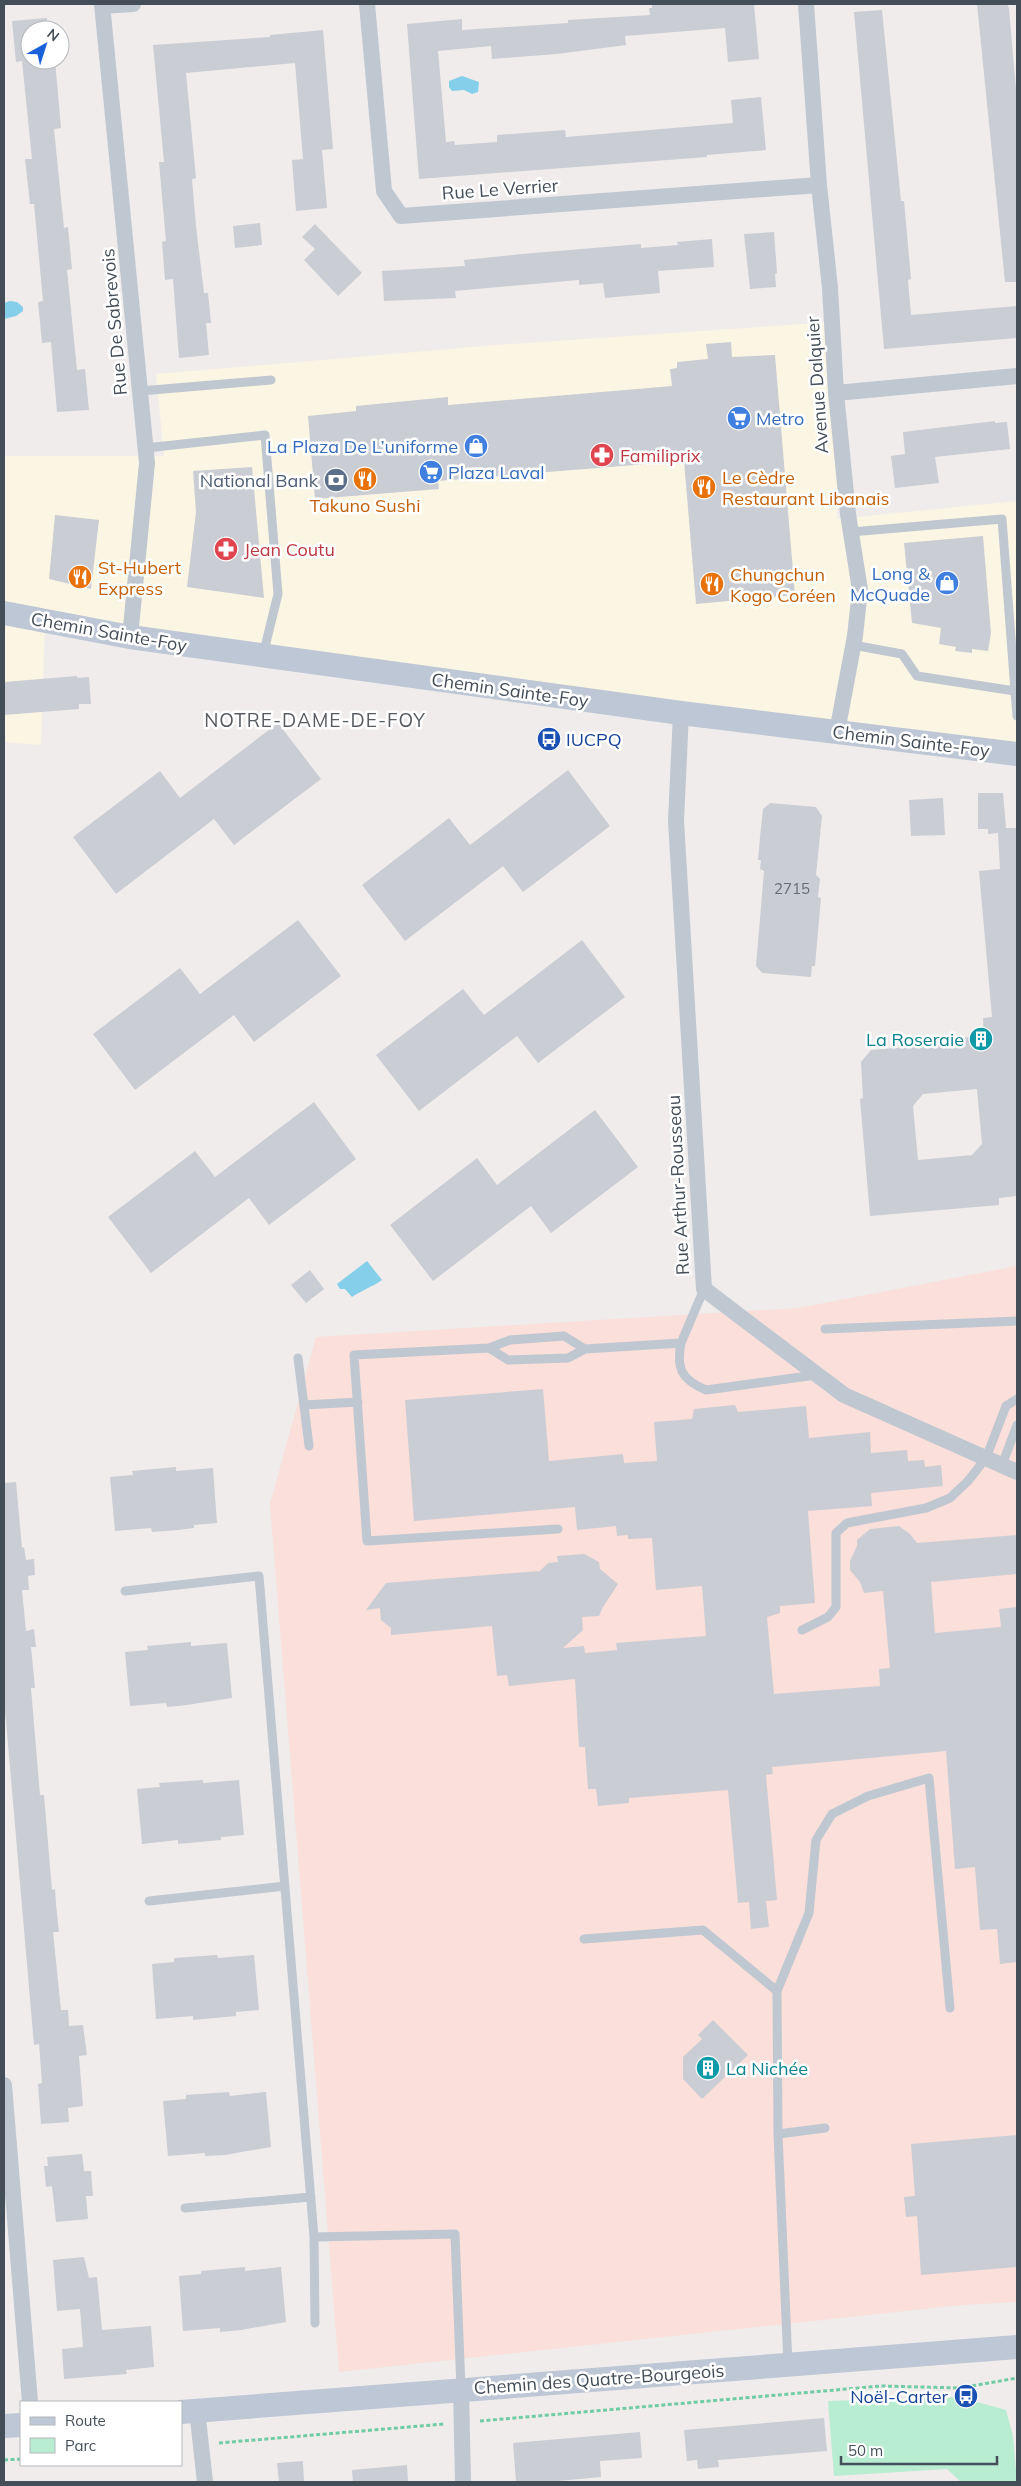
<svg xmlns="http://www.w3.org/2000/svg" width="1021" height="2486" viewBox="0 0 1021 2486" font-family="Mulish,sans-serif">
  <rect width="100%" height="100%" fill="#efeceb"/>
  <path fill="#fbf6e3" d="M 833,322 L 840,397 L 837,519 L 1017,501 L 1017,754 L 45,622 L 41,745 L 4,742 L 4,456 L 164,456 L 156,374 L 497,345 Z"/>
  <path fill="#fadfda" d="M 1017,1266 L 1017,2302 L 961,2305 L 339,2372 L 270,1504 L 316,1337 L 798,1308 Z"/>
  <path fill="#b8edd1" d="M 959,2397 L 1006,2410 L 1013,2436 L 1017,2482 L 961,2482 L 947,2469 L 834,2476 L 828,2401 Z"/>
  <path fill="#85cfea" d="M 462,76 L 479,82 L 478,92 L 472,94 L 464,90 L 452,91 L 449,87 L 449,81 Z
    M 10,301 L 17,302 L 23,307 L 23,311 L 16,316 L 4,319 L 4,303 Z
    M 367,1261 L 382,1280 C 372,1287 362,1290 352,1297 L 345,1289 L 340,1289 L 337,1284 Z"/>
  <path fill="#cbcdd4" fill-rule="evenodd" d="M 754,4 L 759,59 L 728,62 L 725,28 L 625,36 L 626,45 L 557,54 L 492,59 L 491,46 L 438,51 L 446,142 L 454,141 L 455,145 L 497,142 L 497,135 L 565,130 L 566,137 L 733,123 L 731,100 L 761,97 L 766,150 L 707,155 L 707,157 L 419,179 L 407,24 L 462,19 L 462,30 L 568,23 L 568,20 L 650,15 L 649,8 L 652,8 L 652,5 Z
    M 977,4 L 1007,4 L 1009,8 L 1017,101 L 1017,282 L 1005,282 Z
    M 882,10 L 901,201 L 904,201 L 911,279 L 908,280 L 911,315 L 1017,306 L 1017,338 L 884,349 L 854,12 Z
    M 47,18 L 48,30 L 30,30 L 30,60 L 55,60 L 61,128 L 54,129 L 64,228 L 68,227 L 72,269 L 67,270 L 77,370 L 85,369 L 89,410 L 57,412 L 51,342 L 42,343 L 38,302 L 43,301 L 34,204 L 30,204 L 25,159 L 32,159 L 22,61 L 16,62 L 12,21 Z
    M 323,30 L 333,149 L 322,150 L 327,208 L 296,211 L 292,160 L 303,159 L 295,63 L 186,73 L 196,178 L 192,179 L 196,226 L 204,293 L 208,293 L 211,323 L 206,323 L 209,355 L 179,358 L 173,279 L 165,280 L 162,242 L 166,241 L 159,162 L 164,162 L 153,45 L 270,37 L 270,35 Z
    M 260,223 L 262,245 L 235,248 L 233,226 Z
    M 315,224 L 362,273 L 338,296 L 304,260 L 315,249 L 302,237 Z
    M 774,232 L 777,273 L 775,274 L 776,287 L 750,289 L 744,234 Z
    M 712,239 L 714,267 L 658,271 L 660,293 L 605,298 L 603,283 L 579,285 L 579,280 L 455,291 L 456,298 L 384,301 L 382,271 L 465,266 L 464,260 L 522,254 L 641,244 L 641,248 L 678,245 L 677,242 Z
    M 731,342 L 732,357 L 775,355 L 795,595 L 696,604 L 684,461 L 438,481 L 439,489 L 315,499 L 308,416 L 356,411 L 356,406 L 448,397 L 448,405 L 672,386 L 670,369 L 677,368 L 677,362 L 708,359 L 706,344 Z
    M 995,421 L 995,423 L 1007,422 L 1010,449 L 935,457 L 939,483 L 895,488 L 891,456 L 905,454 L 903,432 Z
    M 252,467 L 264,598 L 187,587 L 196,512 L 193,471 Z
    M 55,515 L 99,520 L 91,589 L 49,579 Z
    M 983,536 L 991,633 L 988,651 L 972,649 L 972,653 L 955,651 L 956,647 L 939,644 L 941,628 L 912,623 L 904,543 Z
    M 77,676 L 77,678 L 89,677 L 91,704 L 79,704 L 79,709 L 4,715 L 4,682 Z
    M 278,723 L 321,779 L 234,845 L 214,819 L 116,894 L 73,837 L 160,771 L 180,798 Z
    M 568,770 L 610,826 L 523,892 L 503,866 L 405,941 L 362,885 L 449,818 L 470,845 Z
    M 978,793 L 1003,793 L 1006,828 L 1017,828 L 1017,1196 L 999,1198 L 999,1205 L 870,1216 L 860,1099 L 863,1098 L 861,1062 L 871,1050 L 907,1047 L 906,1043 L 984,1036 L 983,1018 L 992,1017 L 979,871 L 1000,869 L 998,833 L 988,834 L 988,829 L 978,829 ZM 977,1089 L 982,1144 L 972,1155 L 918,1160 L 913,1106 L 923,1094 Z
    M 943,798 L 945,835 L 911,836 L 909,800 Z
    M 770,803 L 816,807 L 822,816 L 816,875 L 820,879 L 818,897 L 821,898 L 815,966 L 812,966 L 811,977 L 762,973 L 756,966 L 764,871 L 760,869 L 761,860 L 758,860 L 760,837 L 763,809 Z
    M 298,920 L 341,976 L 254,1042 L 234,1015 L 135,1090 L 93,1034 L 180,968 L 200,994 Z
    M 582,940 L 625,997 L 538,1063 L 517,1036 L 419,1111 L 376,1055 L 463,989 L 484,1015 Z
    M 314,1102 L 356,1159 L 269,1225 L 249,1198 L 151,1273 L 108,1217 L 195,1151 L 215,1177 Z
    M 595,1110 L 638,1167 L 551,1233 L 531,1206 L 433,1281 L 390,1225 L 477,1158 L 497,1185 Z
    M 310,1270 L 324,1289 L 306,1303 L 291,1285 Z
    M 543,1389 L 549,1461 L 623,1454 L 624,1463 L 657,1461 L 654,1422 L 692,1419 L 694,1409 L 735,1405 L 738,1412 L 806,1406 L 809,1438 L 870,1432 L 871,1453 L 907,1450 L 908,1461 L 924,1460 L 925,1467 L 941,1465 L 943,1486 L 871,1493 L 872,1506 L 808,1511 L 815,1603 L 780,1606 L 780,1613 L 767,1617 L 774,1694 L 880,1686 L 879,1669 L 890,1668 L 883,1591 L 864,1593 L 860,1582 L 850,1570 L 850,1561 L 857,1546 L 857,1540 L 870,1529 L 899,1526 L 910,1534 L 917,1543 L 1017,1535 L 1017,1574 L 931,1582 L 935,1633 L 1001,1627 L 999,1609 L 1017,1607 L 1017,1962 L 1000,1964 L 997,1929 L 980,1930 L 975,1867 L 955,1869 L 946,1751 L 772,1767 L 773,1774 L 766,1775 L 777,1900 L 766,1901 L 769,1927 L 751,1929 L 749,1902 L 738,1903 L 728,1790 L 629,1798 L 629,1803 L 598,1806 L 596,1789 L 588,1789 L 585,1747 L 579,1747 L 575,1679 L 509,1686 L 507,1675 L 497,1676 L 492,1626 L 391,1635 L 391,1628 L 381,1620 L 380,1608 L 366,1610 L 386,1583 L 540,1571 L 548,1563 L 558,1562 L 557,1556 L 584,1554 L 599,1562 L 600,1569 L 618,1584 L 603,1607 L 599,1616 L 582,1617 L 583,1630 L 563,1648 L 584,1646 L 585,1653 L 617,1650 L 616,1643 L 706,1636 L 702,1586 L 656,1590 L 652,1538 L 628,1539 L 628,1535 L 617,1536 L 616,1526 L 577,1530 L 575,1507 L 414,1521 L 405,1400 Z
    M 176,1467 L 176,1471 L 213,1468 L 217,1523 L 194,1525 L 194,1528 L 178,1530 L 152,1532 L 151,1528 L 115,1531 L 110,1477 L 133,1475 L 132,1471 Z
    M 16,1482 L 22,1548 L 24,1547 L 26,1560 L 34,1559 L 35,1575 L 28,1576 L 29,1590 L 22,1590 L 26,1631 L 34,1629 L 36,1647 L 31,1647 L 35,1688 L 31,1688 L 40,1795 L 44,1795 L 52,1890 L 55,1889 L 56,1904 L 59,1932 L 53,1932 L 61,2010 L 68,2010 L 69,2026 L 83,2025 L 87,2055 L 79,2056 L 83,2106 L 68,2108 L 69,2122 L 41,2124 L 38,2084 L 42,2083 L 39,2044 L 34,2045 L 4,1698 L 4,1483 Z
    M 191,1642 L 191,1646 L 227,1643 L 232,1698 L 187,1705 L 167,1707 L 166,1703 L 130,1706 L 125,1652 L 148,1650 L 147,1646 Z
    M 203,1780 L 203,1783 L 239,1780 L 244,1835 L 221,1837 L 221,1840 L 178,1844 L 178,1840 L 142,1844 L 137,1789 L 160,1787 L 159,1783 Z
    M 217,1955 L 218,1958 L 254,1955 L 259,2010 L 236,2012 L 236,2016 L 193,2020 L 193,2016 L 156,2019 L 152,1964 L 174,1962 L 174,1958 Z
    M 713,2020 L 748,2055 L 702,2099 L 683,2079 L 683,2057 L 702,2039 L 698,2035 Z
    M 229,2092 L 230,2096 L 266,2092 L 271,2147 L 225,2155 L 205,2156 L 205,2153 L 168,2156 L 163,2101 L 186,2099 L 186,2095 Z
    M 1017,2135 L 1017,2267 L 921,2275 L 917,2216 L 906,2217 L 904,2197 L 915,2196 L 911,2144 Z
    M 82,2154 L 84,2171 L 91,2171 L 93,2196 L 86,2196 L 88,2219 L 56,2222 L 52,2186 L 46,2187 L 44,2166 L 48,2166 L 47,2157 Z
    M 84,2257 L 89,2278 L 97,2277 L 102,2330 L 151,2326 L 154,2367 L 126,2370 L 127,2374 L 64,2379 L 62,2349 L 83,2347 L 80,2309 L 57,2311 L 53,2260 Z
    M 245,2267 L 245,2271 L 281,2267 L 286,2322 L 241,2330 L 220,2332 L 220,2328 L 183,2331 L 179,2276 L 201,2274 L 201,2271 Z
    M 824,2418 L 827,2451 L 718,2460 L 719,2467 L 698,2469 L 697,2460 L 687,2461 L 684,2430 Z
    M 640,2432 L 642,2458 L 600,2461 L 601,2477 L 548,2482 L 516,2482 L 513,2443 Z
    M 303,2461 L 304,2482 L 279,2482 L 277,2463 Z
    M 407,2465 L 408,2482 L 353,2482 L 352,2470 Z"/>
  <g fill="none" stroke-linecap="round" stroke-linejoin="round">
    <path stroke="#71cba5" stroke-width="3" stroke-dasharray="4 2.5" stroke-linecap="butt" d="M 480,2421 L 881,2386 L 960,2388 L 1017,2378
      M 219,2443 L 444,2424
      M 4,2460 L 21,2459"/>
    <path stroke="#bfc7d1" stroke-width="9" d="M 140,391 L 271,380
      M 146,448 L 265,435 L 278,594 L 263,655
      M 851,532 L 1002,519 L 1015,691
      M 853,645 L 902,654 L 917,676 L 1015,691 L 1017,716
      M 825,1329 L 1017,1321
      M 681,1343 C 676,1369 682,1380 706,1390 L 816,1375
      M 489,1348 L 508,1360 L 568,1358 L 585,1349
      M 298,1358 L 309,1446
      M 304,1405 L 358,1402
      M 1002,1465 L 1017,1425
      M 558,1529 L 367,1541 L 354,1355 L 489,1348 L 510,1340 L 564,1336 L 585,1349 L 681,1343 L 704,1289
      M 125,1591 L 259,1576 L 314,2237 L 455,2234 L 461,2389
      M 802,1630 L 828,1617 L 836,1607 L 836,1533 L 847,1523 L 926,1508 L 950,1498 L 968,1481 L 986,1458 L 1006,1406 L 1017,1399
      M 149,1901 L 285,1886
      M 584,1939 L 703,1930 L 777,1991
      M 778,2134 L 825,2128
      M 185,2208 L 311,2197
      M 314,2237 L 315,2323
      M 788,2364 L 778,2134 L 777,1991 L 809,1913 L 816,1840 L 832,1814 L 868,1796 L 929,1778 L 950,2008"/>
    <path stroke="#bfc7d1" stroke-width="16" d="M 102,4 L 147,463 L 130,637
      M 367,4 L 384,191 L 401,216 L 819,185
      M 806,4 L 819,185 L 830,288 L 836,393 L 848,514 L 860,590 L 855,636 L 837,732
      M 103,6 L 133,4
      M 836,393 L 1017,376
      M 681,713 L 676,821 L 704,1289 L 844,1395 L 1017,1472
      M 4,2085 L 30,2402
      M 461,2389 L 463,2482
      M 197,2410 L 205,2482"/>
    <path stroke="#bec7d5" stroke-width="24" d="M 4,613 L 130,637 L 681,713 L 1017,754
      M 181,2412 L 1017,2347
      M 4,2426 L 21,2425"/>
  </g>
  <defs>
    <g id="supermarket-disc" transform="scale(1.25)"><circle r="9.5" fill="#3f7fe0" stroke="#fff"/><path d="M-6-5.5h2.5l.6 2H6L4.5 2H-2.5L-4.4-4H-6ZM-1.5 3.2a1.3 1.3 0 1 0 .1 0ZM3 3.2a1.3 1.3 0 1 0 .1 0Z" fill="#fff"/></g>
    <g id="shop-disc" transform="scale(1.25)"><circle r="9.5" fill="#3f7fe0" stroke="#fff"/><path d="M-5-2.5h2.3a2.7 3.5 0 0 1 5.4 0H5L5.5 6h-11ZM-1.5-2.5h3a1.5 2.3 0 0 0-3 0Z" fill="#fff"/></g>
    <g id="pharmacy-disc" transform="scale(1.25)"><circle r="9.5" fill="#e0444e" stroke="#fff"/><path d="M-2-6h4v4h4v4h-4v4h-4v-4h-4v-4h4Z" fill="#fff"/></g>
    <g id="restaurant-disc" transform="scale(1.25)"><circle r="9.5" fill="#e8710a" stroke="#fff"/><path d="M-5-6h1v4h1v-4h1v4h1v-4h1v5L-1.5 .5V6h-2V.5L-5-1ZM5-6V6H3V1.5H1.5Q1.5-4 5-6Z" fill="#fff"/></g>
    <g id="bank-disc" transform="scale(1.25)"><circle r="9.5" fill="#5c6f8a" stroke="#fff"/><path d="M-6-4H6V4H-6ZM0-2.3a2.3 2.3 0 1 0 0 4.6a2.3 2.3 0 1 0 0-4.6Z" fill="#fff"/></g>
    <g id="bus-disc" transform="scale(1.25)"><circle r="9.5" fill="#1a4fb4" stroke="#fff"/><path d="M-5-6H5V4H4V6H2V4H-2V6H-4V4H-5ZM-3.5-4V0h7V-4ZM-3.5 1.2v1.5H-2V1.2ZM2 1.2v1.5H3.5V1.2Z" fill="#fff"/></g>
    <g id="building-disc" transform="scale(1.25)"><circle r="9.5" fill="#0f9aa8" stroke="#fff"/><path d="M-4-6H4V6H1V3H-1V6H-4ZM-2.5-4.3h1.7v1.8h-1.7ZM.8-4.3h1.7v1.8H.8ZM-2.5-1h1.7V.8h-1.7ZM.8-1h1.7V.8H.8Z" fill="#fff"/></g>
  </defs>
  <g fill-rule="evenodd">
    <use href="#supermarket-disc" x="739" y="418"/>
    <use href="#shop-disc" x="476" y="446"/>
    <use href="#pharmacy-disc" x="602" y="455"/>
    <use href="#supermarket-disc" x="431" y="472"/>
    <use href="#restaurant-disc" x="365" y="479"/>
    <use href="#bank-disc" x="336" y="480"/>
    <use href="#restaurant-disc" x="704" y="487"/>
    <use href="#pharmacy-disc" x="226" y="549"/>
    <use href="#restaurant-disc" x="80" y="577"/>
    <use href="#shop-disc" x="947" y="583"/>
    <use href="#restaurant-disc" x="712" y="584"/>
    <use href="#bus-disc" x="549" y="739"/>
    <use href="#building-disc" x="981" y="1039"/>
    <use href="#building-disc" x="708" y="2068"/>
    <use href="#bus-disc" x="966" y="2396"/>
  </g>
  <g text-anchor="middle" dominant-baseline="central" stroke-width="5" stroke-linejoin="round" paint-order="stroke">
    <g font-size="15" fill="#666e78">
      <text x="792" y="888">2715</text>
    </g>
    <g font-size="18" fill="#444e59" stroke="#fff">
      <text transform="translate(500 189) rotate(-4)">Rue Le Verrier</text>
      <text transform="translate(114 322) rotate(-95)">Rue De Sabrevois</text>
      <text transform="translate(817 385) rotate(-94)">Avenue Dalquier</text>
      <text transform="translate(109 632) rotate(10)">Chemin Sainte-Foy</text>
      <text transform="translate(510 690) rotate(8)">Chemin Sainte-Foy</text>
      <text transform="translate(911 741) rotate(7)">Chemin Sainte-Foy</text>
      <text transform="translate(678 1185) rotate(-93)">Rue Arthur-Rousseau</text>
      <text transform="translate(599 2379) rotate(-4)">Chemin des Quatre-Bourgeois</text>
    </g>
    <g font-size="18" fill="#366cbe" stroke="#fff" text-anchor="start">
      <text x="756" y="418">Metro</text>
      <text x="458" y="446" text-anchor="end">La Plaza De L’uniforme</text>
      <text x="448" y="472">Plaza Laval</text>
      <text x="930" y="573" text-anchor="end">Long &amp;<tspan x="930" dy="21">McQuade</tspan></text>
    </g>
    <g font-size="18" fill="#be3a42" stroke="#fff" text-anchor="start">
      <text x="620" y="455">Familiprix</text>
      <text x="244" y="549">Jean Coutu</text>
    </g>
    <g font-size="18" fill="#c56008" stroke="#fff" text-anchor="start">
      <text x="722" y="477">Le Cèdre<tspan x="722" dy="21">Restaurant Libanais</tspan></text>
      <text x="365" y="505" text-anchor="middle">Takuno Sushi</text>
      <text x="98" y="567">St-Hubert<tspan x="98" dy="21">Express</tspan></text>
      <text x="730" y="574">Chungchun<tspan x="730" dy="21">Kogo Coréen</tspan></text>
    </g>
    <g font-size="18" fill="#4e5e75" stroke="#fff" text-anchor="end">
      <text x="318" y="480">National Bank</text>
    </g>
    <g font-size="18" fill="#164399" stroke="#fff" text-anchor="start">
      <text x="566" y="739">IUCPQ</text>
      <text x="948" y="2396" text-anchor="end">Noël-Carter</text>
    </g>
    <g font-size="18" fill="#0d838f" stroke="#fff" text-anchor="end">
      <text x="964" y="1039">La Roseraie</text>
      <text x="726" y="2068" text-anchor="start">La Nichée</text>
    </g>
    <g font-size="19" letter-spacing="1" fill="#585c61" stroke="#fff">
      <text x="315" y="720">NOTRE-DAME-DE-FOY</text>
    </g>
  </g>
  <rect width="1021" height="2486" fill="none" stroke="#444e59" stroke-width="10"/>
  <rect x="20" y="2401" width="162" height="65" fill="#ffffff" stroke="#b4b8bd"/>
  <rect x="30" y="2417" width="25" height="8" fill="#bec7d5" stroke="#b4b8bd"/>
  <text x="65" y="2426" font-size="15" fill="#444e59">Route</text>
  <rect x="30" y="2438" width="25" height="15" fill="#b8edd1" stroke="#b4b8bd"/>
  <text x="65" y="2451" font-size="15" fill="#444e59">Parc</text>
  <g transform="translate(45 45) rotate(39)"><circle r="24" fill="#ffffff" stroke="#b4b8bd"/>
  <path d="M0-4L9 19L0 12L-9 19Z" fill="#1961db"/>
  <text y="-8" font-size="14" font-weight="bold" text-anchor="middle" fill="#444e59">N</text>
  </g>
  <path d="M841 2456v8h156v-8" fill="none" stroke="#444e59" stroke-width="2.5"/>
  <text x="848" y="2456" font-size="15" fill="#444e59" stroke="#ffffff" stroke-width="4" paint-order="stroke">50 m</text>
</svg>
